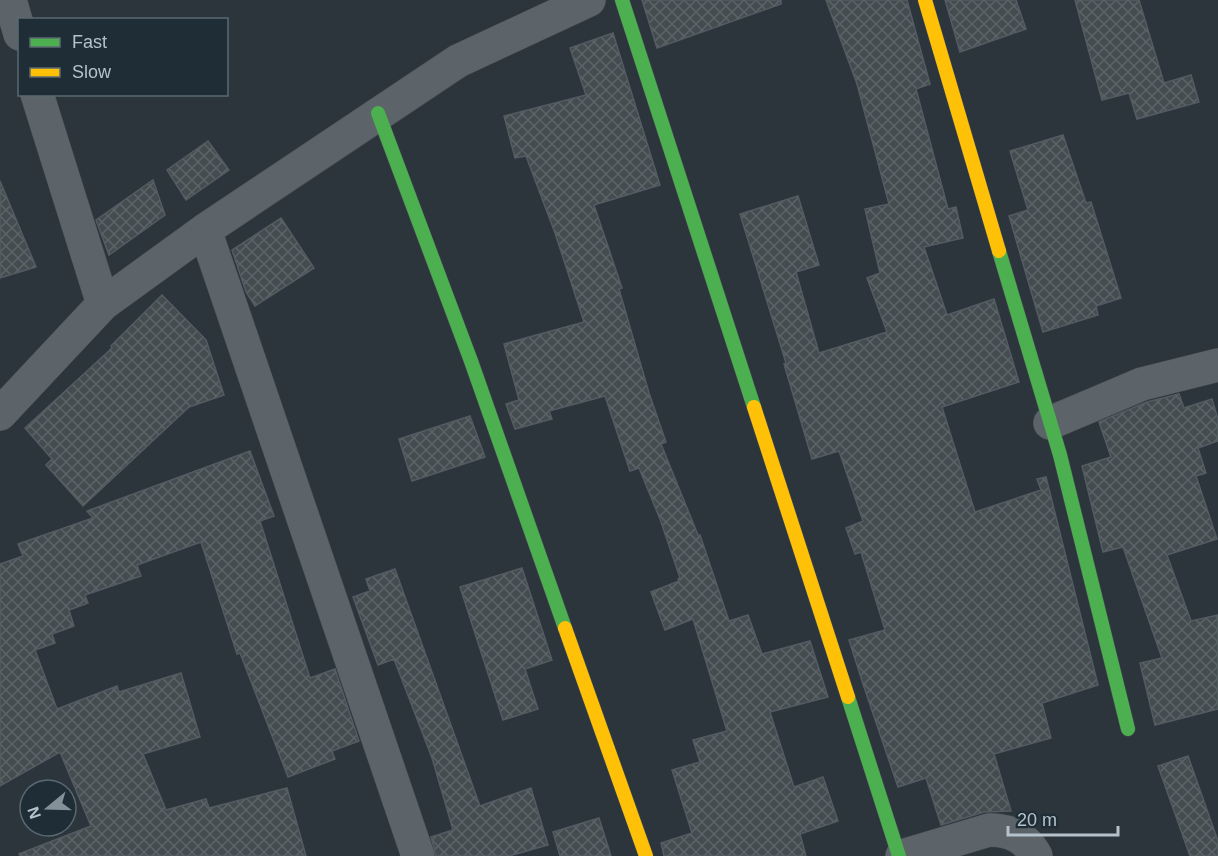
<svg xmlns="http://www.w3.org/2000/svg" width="1218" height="856" viewBox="0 0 1218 856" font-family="Arial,sans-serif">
  <defs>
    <pattern id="building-cross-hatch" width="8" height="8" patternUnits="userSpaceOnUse" patternTransform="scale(1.5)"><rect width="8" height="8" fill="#444c50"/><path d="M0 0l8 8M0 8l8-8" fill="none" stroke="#5d6468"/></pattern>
  </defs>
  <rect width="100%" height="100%" fill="#2b353b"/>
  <path fill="url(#building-cross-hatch)" stroke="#535c62" stroke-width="1.5" d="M 642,0 L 781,0 L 781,4 L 657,48 Z
    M 826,0 L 907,0 L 930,84 L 916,89 L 948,209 L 956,207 L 963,238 L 924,247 L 947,315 L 994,299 L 1019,382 L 942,407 L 975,512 L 1041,490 L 1037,479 L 1046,477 L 1098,685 L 1042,703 L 1051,738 L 994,754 L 1011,811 L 984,812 L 941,825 L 926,778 L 898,787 L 864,687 L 849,640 L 885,630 L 861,552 L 855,554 L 846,528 L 863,521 L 839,451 L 812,459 L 784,364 L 786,363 L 740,214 L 798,196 L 819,265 L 796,272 L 819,353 L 887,332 L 867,278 L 880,273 L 865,209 L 889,204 L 857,84 Z
    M 945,0 L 1016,0 L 1026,29 L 960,52 Z
    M 1075,0 L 1139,0 L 1164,83 L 1191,75 L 1199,102 L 1137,119 L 1129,93 L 1102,100 Z
    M 613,33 L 660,185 L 594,205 L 622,288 L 619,289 L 649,393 L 666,442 L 661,444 L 698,535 L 700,535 L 729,621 L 748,615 L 762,654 L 810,641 L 828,697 L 770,712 L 794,787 L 823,777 L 838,821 L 800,834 L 806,856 L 664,856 L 661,843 L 692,833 L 672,770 L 700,762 L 693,740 L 727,731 L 693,619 L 665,630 L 651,592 L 679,581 L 678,579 L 680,578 L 660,519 L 639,468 L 630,471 L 605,396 L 549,411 L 552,419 L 515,429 L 506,404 L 519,400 L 504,344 L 584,322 L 555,233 L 526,156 L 515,158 L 504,116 L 586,95 L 570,48 Z
    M 1063,135 L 1086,203 L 1091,202 L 1121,298 L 1096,306 L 1098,315 L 1043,332 L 1009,216 L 1028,210 L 1010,151 Z
    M 208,141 L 229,170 L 186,200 L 167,170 Z
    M 153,180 L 165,215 L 109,255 L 96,220 Z
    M 0,181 L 36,267 L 0,278 Z
    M 281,218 L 314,268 L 255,306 L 246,292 L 232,250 Z
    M 162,295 L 206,340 L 224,395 L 189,407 L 83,506 L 46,465 L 52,459 L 25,428 L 112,348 L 111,346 Z
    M 1179,394 L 1184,408 L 1212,399 L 1218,419 L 1218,441 L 1198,448 L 1206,473 L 1196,476 L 1217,539 L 1167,555 L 1191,621 L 1218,615 L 1218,709 L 1155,725 L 1140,663 L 1162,658 L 1123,547 L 1103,552 L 1082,466 L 1111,457 L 1099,422 L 1147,402 Z
    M 470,416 L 485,457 L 412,481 L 399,439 Z
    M 250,451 L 274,516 L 260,521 L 310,678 L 335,669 L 359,741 L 332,751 L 335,759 L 288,777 L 240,653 L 237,654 L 201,542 L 137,565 L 141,576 L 85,595 L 88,603 L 69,610 L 74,626 L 52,634 L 55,643 L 35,650 L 57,709 L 117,686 L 119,692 L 181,673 L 200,737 L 143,754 L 166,810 L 206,799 L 209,808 L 287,788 L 306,856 L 20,856 L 19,854 L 91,826 L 60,752 L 0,786 L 0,564 L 23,556 L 18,544 L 93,518 L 87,511 Z
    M 522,568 L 552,660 L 525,669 L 538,709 L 503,720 L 460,587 Z
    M 395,569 L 480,806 L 531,788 L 548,845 L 509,856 L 436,856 L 431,837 L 453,830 L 432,758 L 394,659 L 378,665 L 353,597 L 370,591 L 366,579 Z
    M 1188,756 L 1218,841 L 1218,856 L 1190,856 L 1158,766 Z
    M 599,818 L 611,856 L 560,856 L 553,832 Z"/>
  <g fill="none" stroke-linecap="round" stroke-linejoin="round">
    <g stroke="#495055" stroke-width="34">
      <path id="street" d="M 10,0 L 20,34
        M 37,94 L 103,304
        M 205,230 L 418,856
        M 0,414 L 103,304 L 205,230 L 458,61 L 589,0
        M 1050,423 L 1142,384 L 1218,365
        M 902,856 L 989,830 C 1010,830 1026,837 1036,856"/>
    </g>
    <g stroke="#495055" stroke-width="15">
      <path id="fast" d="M 622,0 L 754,407
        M 378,113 L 471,361 L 565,628
        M 999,251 L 1060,455 L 1128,729
        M 848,697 L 899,856"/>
    </g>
    <g stroke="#495055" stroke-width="15">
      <path id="slow" d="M 925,0 L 999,251
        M 754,407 L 848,697
        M 565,628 L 646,856"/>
    </g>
    <use href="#street" stroke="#5c6369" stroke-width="33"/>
    <use href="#fast" stroke="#4caf50" stroke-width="14"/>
    <use href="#slow" stroke="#ffc107" stroke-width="14"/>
  </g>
  <rect x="18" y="18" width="210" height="78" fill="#1e2d36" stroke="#5b6972" stroke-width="1.5"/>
  <rect x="30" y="38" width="30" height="9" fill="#4caf50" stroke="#5b6972" stroke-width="1.5"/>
  <text x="72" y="48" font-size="18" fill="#b6c2cb">Fast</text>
  <rect x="30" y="68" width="30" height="9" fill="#ffc107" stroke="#5b6972" stroke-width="1.5"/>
  <text x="72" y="78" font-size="18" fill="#b6c2cb">Slow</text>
  <g transform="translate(48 808) rotate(251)"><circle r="28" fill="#1e2d36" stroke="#5b6972" stroke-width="1.5"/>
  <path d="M0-4.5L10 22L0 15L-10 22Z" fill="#859199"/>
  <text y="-9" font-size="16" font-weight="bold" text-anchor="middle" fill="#b6c2cb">N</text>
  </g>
  <path d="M1008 826v9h110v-9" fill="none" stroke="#b6c2cb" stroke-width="3"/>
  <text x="1017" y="826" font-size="18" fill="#b6c2cb" stroke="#1e2d36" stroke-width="4.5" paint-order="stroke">20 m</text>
</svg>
